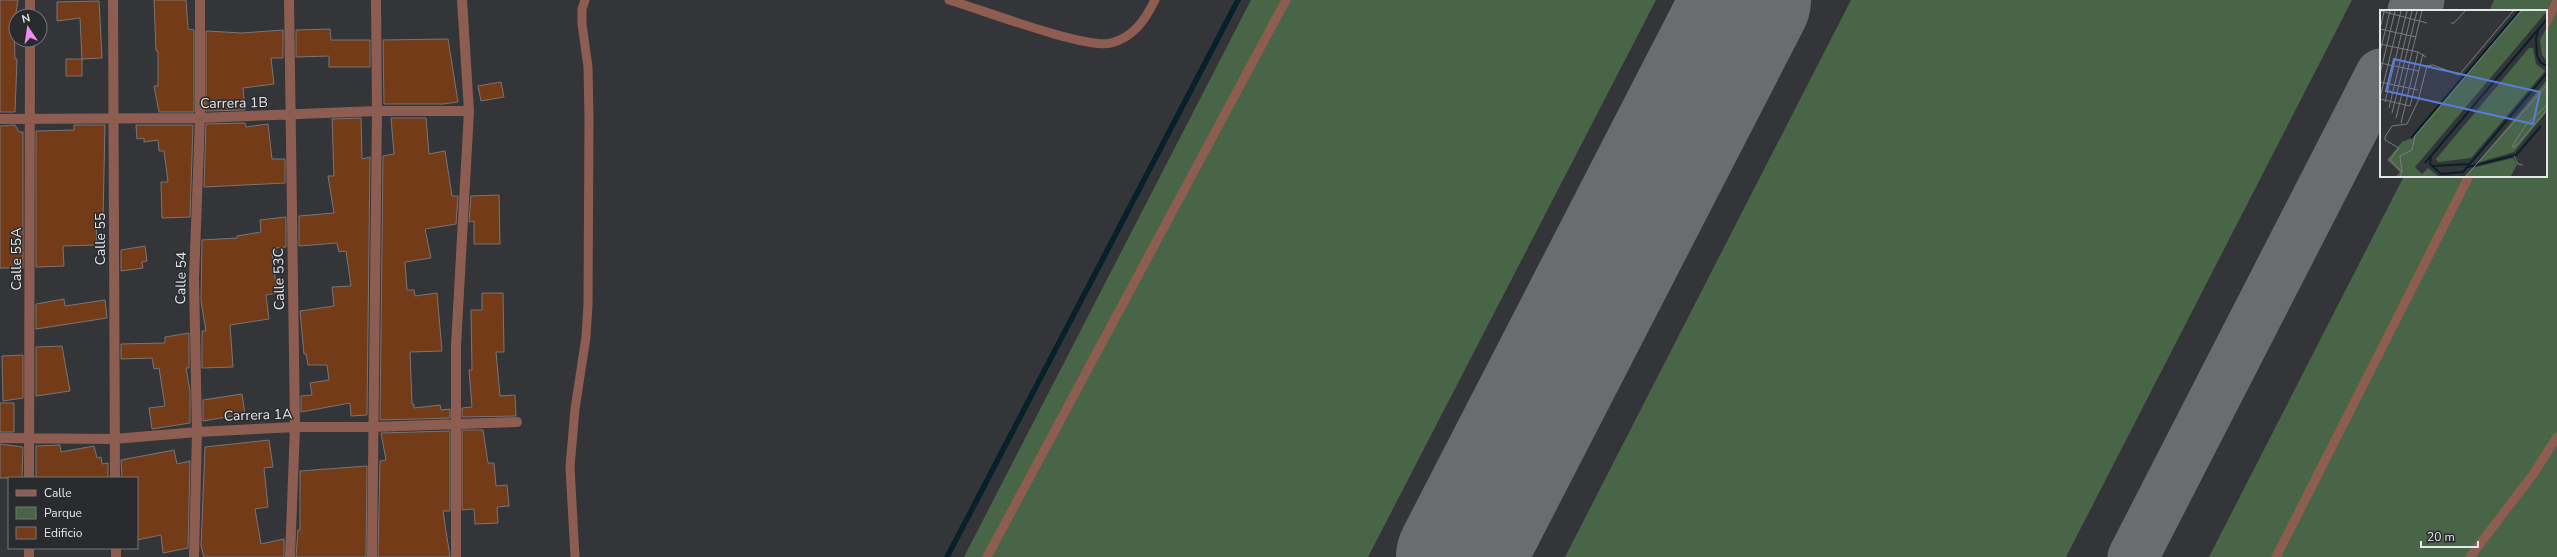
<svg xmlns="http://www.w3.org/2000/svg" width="2557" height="557" viewBox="0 0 2557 557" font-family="'Nunito Sans',sans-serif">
  <rect width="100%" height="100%" fill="#343539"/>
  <path fill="#496547" d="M 1251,0 L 1656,0 L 1368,557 L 964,557 Z
    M 1851,0 L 2352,0 L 2066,557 L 1565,557 Z
    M 2494,0 L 2557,0 L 2557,557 L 2209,557 L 2404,176 L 2546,176 L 2546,11 L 2489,11 Z"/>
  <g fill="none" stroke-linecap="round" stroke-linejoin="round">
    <path stroke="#06212a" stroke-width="5.5" d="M 947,557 L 1238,0"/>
    <path stroke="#6b6c70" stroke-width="51" d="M 2413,11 L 2419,0
      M 2133,557 L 2381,74"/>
    <path stroke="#6b6c70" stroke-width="128" d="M 1460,557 L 1747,0"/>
  </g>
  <path fill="#733b18" stroke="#7a7573" d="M 0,0 L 18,0 L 14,27 L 15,59 L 17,59 L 15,112 L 0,112 Z
    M 154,0 L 186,0 L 188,29 L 194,30 L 194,112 L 159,112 L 154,86 L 158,86 L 158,51 L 156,51 Z
    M 99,1 L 102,58 L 82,59 L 80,18 L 57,21 L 57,2 Z
    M 330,29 L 331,40 L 370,40 L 370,67 L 329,67 L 329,56 L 296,57 L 296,30 Z
    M 283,30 L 283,58 L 271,58 L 274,84 L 243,88 L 245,110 L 206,111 L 206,31 L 242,33 Z
    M 448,39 L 458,102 L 443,104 L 384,104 L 383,40 Z
    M 66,59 L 82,59 L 82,76 L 66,76 Z
    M 501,82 L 504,97 L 481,101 L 478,86 Z
    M 361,118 L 362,159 L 370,157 L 367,415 L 351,416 L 350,403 L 301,412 L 301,396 L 312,395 L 310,383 L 329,380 L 327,365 L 308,365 L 306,354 L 304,354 L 300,311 L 334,306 L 332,287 L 351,286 L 346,251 L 339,252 L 337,243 L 299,246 L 299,216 L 334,213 L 328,176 L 334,176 L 332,119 Z
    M 391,118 L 426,118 L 429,154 L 445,151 L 452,196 L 458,196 L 456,224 L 425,229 L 431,258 L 405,262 L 407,290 L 414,290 L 415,296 L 437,293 L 442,351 L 410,352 L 412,404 L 414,404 L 414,408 L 440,405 L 441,410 L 450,409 L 450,418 L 380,420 L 383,156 L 394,154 Z
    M 245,123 L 246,127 L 268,124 L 272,159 L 285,159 L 285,183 L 204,187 L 206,124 Z
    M 15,125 L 19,132 L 23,132 L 23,268 L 0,268 L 0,126 Z
    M 74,125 L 105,125 L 103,219 L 96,218 L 97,245 L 63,246 L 64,266 L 36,267 L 36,131 L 74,130 Z
    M 136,125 L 193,125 L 190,217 L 162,218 L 161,182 L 168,182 L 164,151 L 159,151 L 158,140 L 144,142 L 144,138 L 137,139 Z
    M 499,195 L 500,244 L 474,244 L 474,221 L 469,222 L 471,196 Z
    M 286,217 L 286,247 L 276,248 L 276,253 L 272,253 L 277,293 L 266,295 L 269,319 L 230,325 L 233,367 L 202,368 L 202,331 L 206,331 L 201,301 L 202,240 L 237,238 L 237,236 L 261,232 L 260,220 Z
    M 145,246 L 147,261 L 142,262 L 143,268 L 121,271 L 121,250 Z
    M 482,293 L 503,293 L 504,352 L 496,352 L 500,396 L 515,395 L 516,416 L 462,417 L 462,408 L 472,407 L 469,370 L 472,370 L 471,310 L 482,310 Z
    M 64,299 L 65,306 L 105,300 L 107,318 L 36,329 L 36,304 Z
    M 189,333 L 189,368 L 186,368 L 190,391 L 190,423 L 152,429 L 149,408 L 165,406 L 159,368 L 154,369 L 152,358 L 121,359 L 121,344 L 165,343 L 165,337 Z
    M 62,346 L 70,391 L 36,396 L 36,347 Z
    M 23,355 L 23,398 L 3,401 L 2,356 Z
    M 242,394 L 245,414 L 203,421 L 203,400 Z
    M 0,403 L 14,403 L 14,432 L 0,432 Z
    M 462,430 L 483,430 L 488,463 L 494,463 L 496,486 L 507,485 L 509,506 L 497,507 L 498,523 L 475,524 L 474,509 L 462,510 Z
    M 450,431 L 450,511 L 443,511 L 450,557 L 378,557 L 380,461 L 386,460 L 381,433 Z
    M 269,440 L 273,467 L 264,468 L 268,507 L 255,509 L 261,544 L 284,539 L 284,557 L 204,557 L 201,546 L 205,447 Z
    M 0,444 L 23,447 L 22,478 L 0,478 Z
    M 60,445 L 61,452 L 94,446 L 97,458 L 101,457 L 102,464 L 108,463 L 108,478 L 36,478 L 36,446 Z
    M 174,450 L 177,464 L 190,461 L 188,548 L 163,553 L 161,535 L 137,540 L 137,478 L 122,478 L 121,460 Z
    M 367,466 L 366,557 L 296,557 L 298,530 L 300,530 L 300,471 Z"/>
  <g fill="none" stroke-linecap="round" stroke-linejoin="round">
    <path stroke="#8e5d51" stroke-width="9" d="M 949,0 C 980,9 1087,50 1111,43 C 1134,37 1145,20 1155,0
      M 2546,23 L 2557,1
      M 575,557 L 570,467 L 575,409 L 586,337 L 588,305 L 589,119 L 588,67 L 582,24 L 582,9 L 585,0
      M 987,557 L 1286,0
      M 2276,557 L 2469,176
      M 2470,557 L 2534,473 L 2557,437"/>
    <path stroke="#8e5d51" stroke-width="10" d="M 113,0 L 115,478
      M 289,0 L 295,427 L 290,557
      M 30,16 L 30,0
      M 0,119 L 200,118 L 377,111 L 469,111
      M 0,438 L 114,439 L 197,432 L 295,427 L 373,427 L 517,422
      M 29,478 L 30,40
      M 116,548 L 116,557
      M 29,557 L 29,548
      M 194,557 L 197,432 L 194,279 L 200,118 L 200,0
      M 372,557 L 377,111 L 376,0
      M 456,557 L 456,346 L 469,111 L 462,0"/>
  </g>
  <g text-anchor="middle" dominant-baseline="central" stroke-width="3" stroke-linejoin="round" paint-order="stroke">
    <g font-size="14" fill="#e5e6e9" stroke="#2a2b2f">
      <text transform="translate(234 103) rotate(-1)">Carrera 1B</text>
      <text transform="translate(100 239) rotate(-90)">Calle 55</text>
      <text transform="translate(16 259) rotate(-90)">Calle 55A</text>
      <text transform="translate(181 278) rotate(-89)">Calle 54</text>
      <text transform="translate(279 279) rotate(-91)">Calle 53C</text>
      <text transform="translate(258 415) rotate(-2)">Carrera 1A</text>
    </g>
  </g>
  <g transform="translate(2380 10)">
    <rect width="167" height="167" fill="#343539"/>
    <path d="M 140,1 L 167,1 L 35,157 L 42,164 L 48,158 L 58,166 L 16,166 L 20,162 L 7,150 L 22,132 L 32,128 ZM 167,17 L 167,51 L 162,45 L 160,30 ZM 149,38 L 153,38 L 156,54 L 165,61 L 91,148 L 58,152 L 56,149 ZM 167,70 L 167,101 L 134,142 L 97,153 ZM 133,148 L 137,154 L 131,166 L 85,166 L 92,158 Z" fill="#496547"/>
    <path fill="none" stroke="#06212a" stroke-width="2" d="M 159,18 L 156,28 L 157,46 L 161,53 L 167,56M 31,128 L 139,1M 51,146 L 50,154 L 61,164 L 83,162 L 167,63M 45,153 L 167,9M 52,156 L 90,154M 88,157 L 136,145 L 161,116"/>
    <path fill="none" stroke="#7b7c7f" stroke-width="1" d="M 1,1 L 47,13M 71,13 L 74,13 L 85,1M 0,19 L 36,27M 0,19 L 4,2M 0,34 L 38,42 L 46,47M 0,42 L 10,1M 0,53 L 39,61M 0,64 L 15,1M 0,72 L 38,80M 0,88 L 21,1M 0,89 L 30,96 L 43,44M 5,92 L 27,1M 9,98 L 32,1M 12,103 L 37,1M 16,108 L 42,1M 21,113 L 38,42M 132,137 L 145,116 L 167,95M 132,137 L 135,137 L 167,100M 134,146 L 138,154 L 143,155M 22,162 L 10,150 L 19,138 L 5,130 L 5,127 L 12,116 L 27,114 L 38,91 L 47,56 L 53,55 L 79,65 L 133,1M 20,166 L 22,162 L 20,146 L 32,140 L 35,126 L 141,1M 86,166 L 167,75"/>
    <path fill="#597cdd" fill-opacity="0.15" stroke="#597cdd" stroke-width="2" d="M 14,49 L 160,82 L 153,114 L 6,81 Z"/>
    <rect width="167" height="167" fill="none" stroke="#e5e6e9" stroke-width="2"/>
  </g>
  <rect x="8" y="477" width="130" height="72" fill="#2a2b2f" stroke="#757679"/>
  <rect x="16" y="490" width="20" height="6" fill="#8e5d51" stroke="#757679"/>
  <text x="44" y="497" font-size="12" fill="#e5e6e9">Calle</text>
  <rect x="16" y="507" width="20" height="12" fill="#496547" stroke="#757679"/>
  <text x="44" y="517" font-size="12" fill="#e5e6e9">Parque</text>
  <rect x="16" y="527" width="20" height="12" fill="#733b18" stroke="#757679"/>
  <text x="44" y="537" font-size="12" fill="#e5e6e9">Edificio</text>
  <g transform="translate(28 28) rotate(347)"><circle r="19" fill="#2a2b2f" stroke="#757679"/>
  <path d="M0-3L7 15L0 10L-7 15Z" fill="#f28af3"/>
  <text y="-6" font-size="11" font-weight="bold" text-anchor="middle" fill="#e5e6e9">N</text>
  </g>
  <path d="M2421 541v6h57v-6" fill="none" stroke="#e5e6e9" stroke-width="2"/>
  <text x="2427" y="541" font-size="12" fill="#e5e6e9" stroke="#2a2b2f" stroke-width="3" paint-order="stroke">20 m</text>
</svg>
